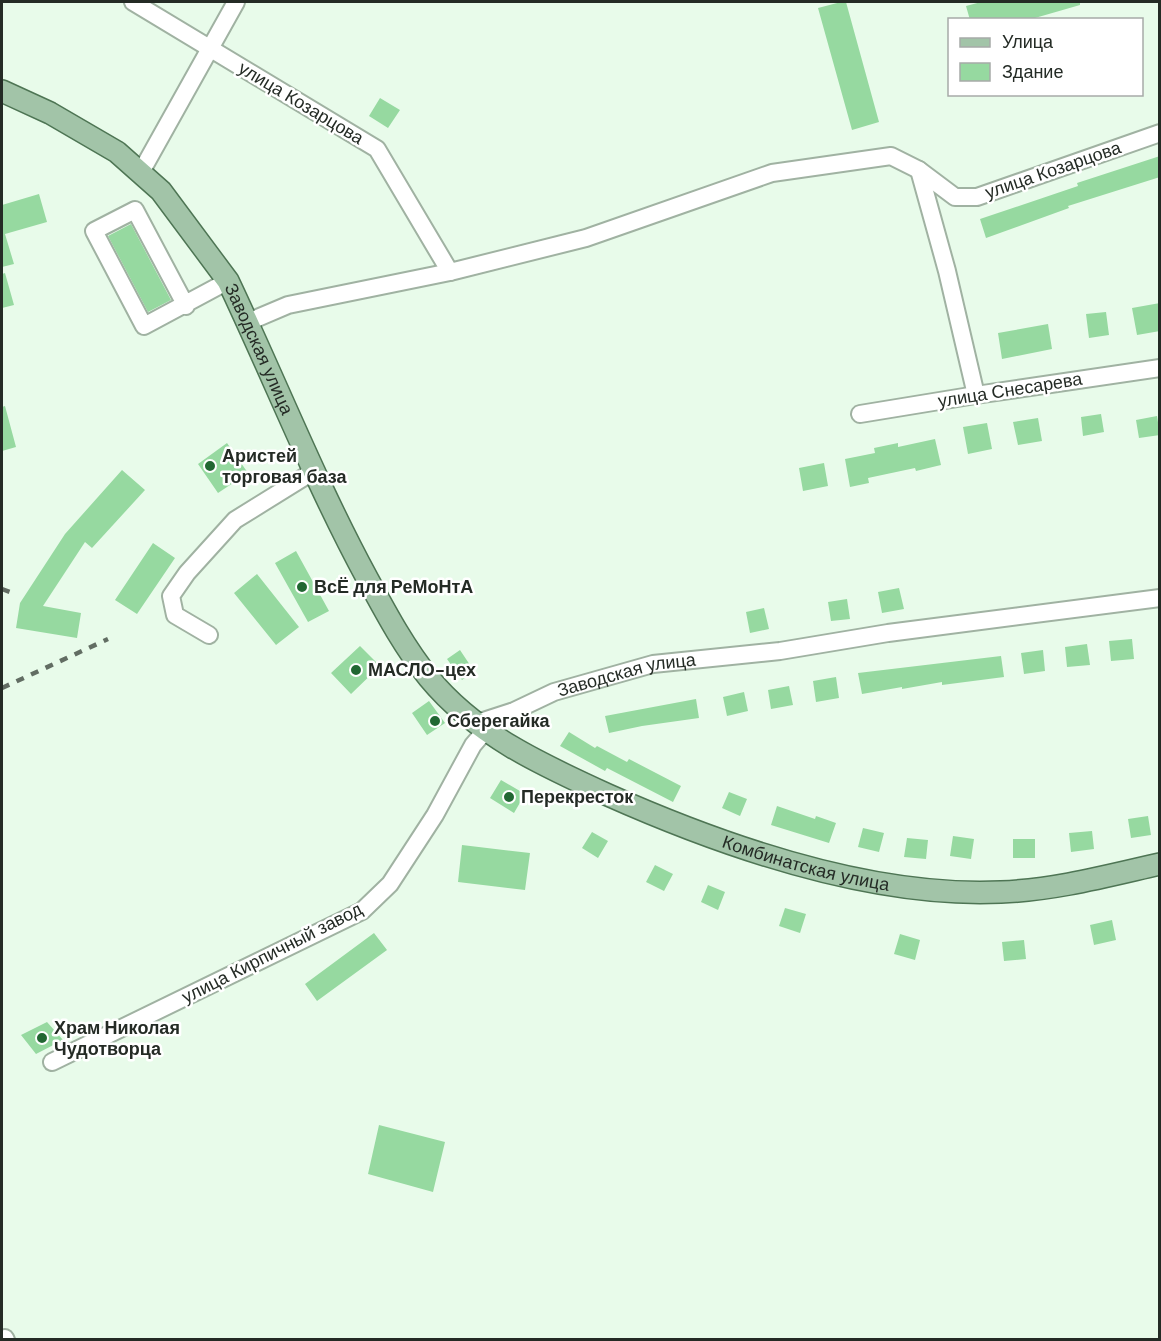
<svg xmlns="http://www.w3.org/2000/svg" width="1161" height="1341" viewBox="0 0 1161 1341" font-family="'DM Sans',sans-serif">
  <rect width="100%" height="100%" fill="#e8fbea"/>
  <path fill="#96d9a0" d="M 841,2 L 846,2 L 879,122 L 852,130 L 818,8 Z
    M 981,2 L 1080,2 L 1080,5 L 1028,20 L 970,20 L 966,6 Z
    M 380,98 L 400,110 L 388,128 L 369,116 Z
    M 1160,156 L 1160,177 L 1068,206 L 1069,208 L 986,238 L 980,219 L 1078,186 L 1077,183 Z
    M 39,194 L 47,222 L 5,234 L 14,264 L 2,267 L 2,205 Z
    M 131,224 L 171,300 L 148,312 L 108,236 Z
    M 5,273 L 14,305 L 2,308 L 2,274 Z
    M 1160,303 L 1160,331 L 1137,335 L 1132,308 Z
    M 1106,312 L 1109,335 L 1089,338 L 1086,314 Z
    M 1048,324 L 1052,349 L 1002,359 L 998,333 Z
    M 5,406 L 16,447 L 2,451 L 2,407 Z
    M 1101,414 L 1104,432 L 1083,436 L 1081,417 Z
    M 1157,416 L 1160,435 L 1139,438 L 1136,420 Z
    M 1038,418 L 1042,441 L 1018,445 L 1013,422 Z
    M 987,423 L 992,449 L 968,454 L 963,427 Z
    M 935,439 L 941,465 L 916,471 L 915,468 L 868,478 L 869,483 L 850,487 L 845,459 L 875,453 L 874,448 L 898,443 L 898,447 Z
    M 227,443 L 248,473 L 218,493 L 198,464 Z
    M 824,463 L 828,486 L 803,491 L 799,468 Z
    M 122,470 L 145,490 L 92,548 L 85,542 L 43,606 L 81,613 L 77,638 L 16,628 L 20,603 L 65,534 Z
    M 153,543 L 175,558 L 137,614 L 115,600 Z
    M 296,551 L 329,611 L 308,622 L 275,563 Z
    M 257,574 L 299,627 L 276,645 L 234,593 Z
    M 899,588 L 904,609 L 882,613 L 878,592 Z
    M 847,599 L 850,619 L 831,621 L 828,602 Z
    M 764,608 L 769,629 L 750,633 L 746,612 Z
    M 1132,639 L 1134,659 L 1111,661 L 1109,641 Z
    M 1087,644 L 1090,665 L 1067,667 L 1065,647 Z
    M 360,646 L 380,666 L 351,694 L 331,673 Z
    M 460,650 L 474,671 L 462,680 L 447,659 Z
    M 1043,650 L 1045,671 L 1024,674 L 1021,653 Z
    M 1001,656 L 1004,677 L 942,685 L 942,682 L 902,689 L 902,687 L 862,694 L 858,673 Z
    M 836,677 L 839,698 L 816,702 L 813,681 Z
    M 789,686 L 793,705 L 771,709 L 768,690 Z
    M 744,692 L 748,711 L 727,716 L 723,697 Z
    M 696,699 L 699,718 L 642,726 L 609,733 L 605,716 Z
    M 429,701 L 445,723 L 427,735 L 412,713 Z
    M 569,732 L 595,748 L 597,746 L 627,762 L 629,759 L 681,786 L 673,802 L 607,768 L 605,771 L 560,746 Z
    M 501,780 L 525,794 L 514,813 L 490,798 Z
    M 729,792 L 747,799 L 740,816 L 722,808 Z
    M 777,806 L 815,819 L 816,816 L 836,823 L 829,843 L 771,825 Z
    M 1148,816 L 1151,835 L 1131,838 L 1128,819 Z
    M 863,828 L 884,833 L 879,852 L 858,847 Z
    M 1092,831 L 1094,849 L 1071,852 L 1069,833 Z
    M 592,832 L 608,841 L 598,858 L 582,848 Z
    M 953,836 L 974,839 L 971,859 L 950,856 Z
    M 907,838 L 928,840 L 926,859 L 904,857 Z
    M 1013,839 L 1035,839 L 1035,858 L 1013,858 Z
    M 462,845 L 530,853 L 525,890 L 458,882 Z
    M 655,865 L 673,874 L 664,891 L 646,882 Z
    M 708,885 L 725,892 L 718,910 L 701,902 Z
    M 785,908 L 806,914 L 800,933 L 779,926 Z
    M 1112,920 L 1116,940 L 1094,945 L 1090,925 Z
    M 374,933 L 387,950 L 317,1001 L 305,984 Z
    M 900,934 L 920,940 L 915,960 L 894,954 Z
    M 1024,940 L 1026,959 L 1004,961 L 1002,942 Z
    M 47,1022 L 63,1040 L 36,1054 L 21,1035 Z
    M 379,1125 L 445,1142 L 433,1192 L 368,1174 Z"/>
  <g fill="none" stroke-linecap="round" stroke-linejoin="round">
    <g stroke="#a0b2a2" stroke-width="20">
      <g id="minor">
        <path d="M 133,2 L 377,149 L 450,272"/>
        <path d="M 919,170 L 947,271 L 976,395"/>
        <path d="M 141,172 L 236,2"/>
        <path d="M 186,306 L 135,210 L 94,231 L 144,326 L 228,281"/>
        <path d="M 248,322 L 288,305 L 450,272 L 586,238 L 772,173 L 891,156 L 919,170 L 955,197 L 977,197 L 1160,133"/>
        <path d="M 860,414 L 976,395 L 1160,368"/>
        <path d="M 209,635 L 175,615 L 171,596 L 187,573 L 235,520 L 314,471"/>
        <path id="s1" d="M 477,723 L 514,711 L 554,692 L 653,664 L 780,651 L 888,633 L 1160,598"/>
        <path d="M 52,1062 L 362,911 L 390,884 L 435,815 L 473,745 L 485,731"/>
        <path d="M 5,1338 L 6,1340"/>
      </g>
    </g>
    <g stroke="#4e7554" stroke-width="24">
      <g id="major">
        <path id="s2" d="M 2,91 L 50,113 L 117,152 L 161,191 L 228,281 C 275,380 315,482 367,578 C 386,613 404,647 429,678 C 476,735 542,765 608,795 C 725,847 872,898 1001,892 C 1055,890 1107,876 1160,864"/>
      </g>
    </g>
    <use href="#minor" stroke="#fff" stroke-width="16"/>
    <use href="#major" stroke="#a2c4a8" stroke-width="21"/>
    <path stroke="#626d63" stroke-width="4.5" stroke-dasharray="8 8" stroke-linecap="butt" d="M 2,589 L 10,592
      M 2,688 L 108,639"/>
  </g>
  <g fill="#216732" stroke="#fff" stroke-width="2">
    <circle cx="210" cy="466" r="6"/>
    <circle cx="302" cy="587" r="6"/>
    <circle cx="356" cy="670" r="6"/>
    <circle cx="435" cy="721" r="6"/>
    <circle cx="509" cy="797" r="6"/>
    <circle cx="42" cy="1038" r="6"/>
  </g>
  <g text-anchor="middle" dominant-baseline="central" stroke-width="5" stroke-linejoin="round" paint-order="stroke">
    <g font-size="18" fill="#242b25" stroke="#fff">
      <text transform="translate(301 103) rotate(31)">улица Козарцова</text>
      <text transform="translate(1053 170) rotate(-19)">улица Козарцова</text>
      <text stroke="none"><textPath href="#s2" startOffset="376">Заводская улица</textPath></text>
      <text transform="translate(1010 390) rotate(-9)">улица Снесарева</text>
      <text stroke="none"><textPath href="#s1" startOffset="158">Заводская улица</textPath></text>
      <text stroke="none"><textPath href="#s2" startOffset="1173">Комбинатская улица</textPath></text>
      <text transform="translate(272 953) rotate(-27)">улица Кирпичный завод</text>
    </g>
    <g font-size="18" font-weight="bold" fill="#242b25" stroke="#fff" text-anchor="start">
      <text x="222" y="456">Аристей<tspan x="222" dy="21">торговая база</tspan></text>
      <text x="314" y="587">ВсЁ для РеМоНтА</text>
      <text x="368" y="670">МАСЛО-цех</text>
      <text x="447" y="721">Сберегайка</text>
      <text x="521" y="797">Перекресток</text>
      <text x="54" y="1028">Храм Николая<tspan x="54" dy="21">Чудотворца</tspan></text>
    </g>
  </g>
  <rect width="1161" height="1341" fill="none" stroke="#242b25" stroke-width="6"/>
  <rect x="948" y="18" width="195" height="78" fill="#ffffff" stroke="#a7aaa8" stroke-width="1.5"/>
  <rect x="960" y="38" width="30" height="9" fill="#a2c4a8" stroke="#a7aaa8" stroke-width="1.5"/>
  <text x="1002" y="48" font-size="18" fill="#242b25">Улица</text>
  <rect x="960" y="63" width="30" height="18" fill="#96d9a0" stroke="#a7aaa8" stroke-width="1.5"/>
  <text x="1002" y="78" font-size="18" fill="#242b25">Здание</text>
</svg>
